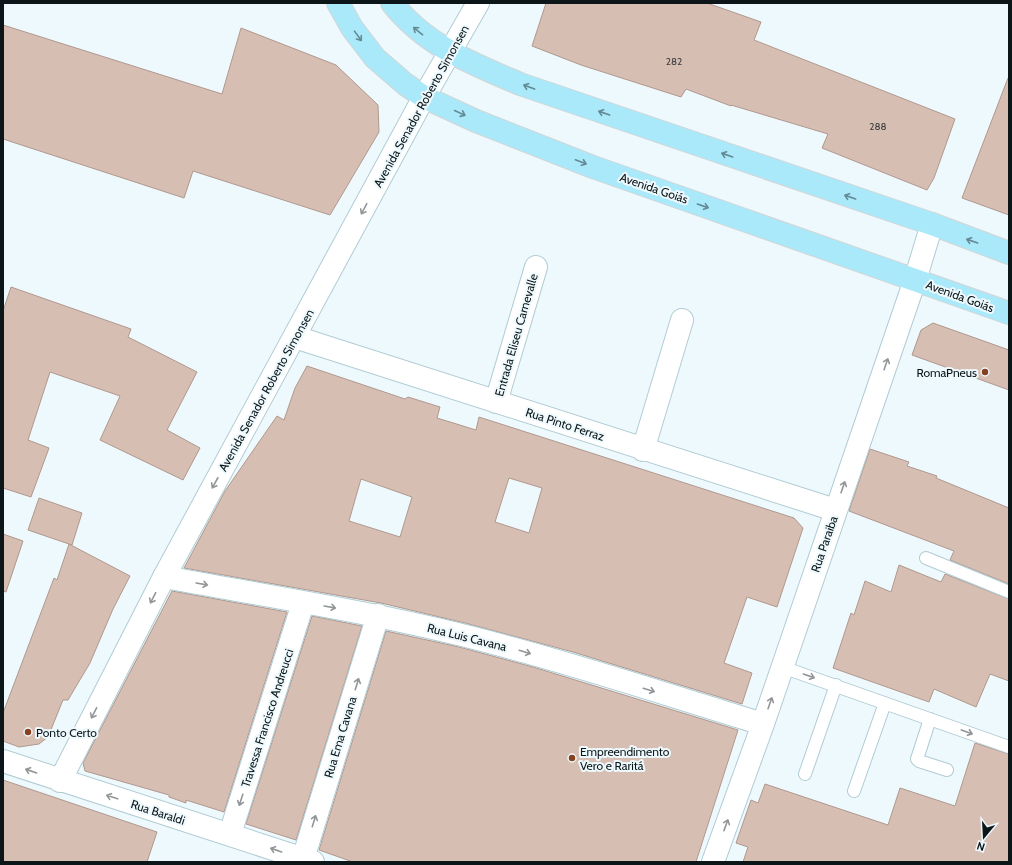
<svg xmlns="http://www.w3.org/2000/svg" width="1012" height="865" viewBox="0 0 1012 865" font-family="Cabin,sans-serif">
  <rect width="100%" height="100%" fill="#eef9fd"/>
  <path fill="#d7beb3" stroke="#b0988e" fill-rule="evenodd" d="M 546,3 L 707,3 L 761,22 L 754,40 L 955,119 L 934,178 L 927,190 L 822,148 L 828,134 L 731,105 L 731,106 L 686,89 L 681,97 L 581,65 L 532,46 Z
    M 3,25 L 222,94 L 241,28 L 336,65 L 378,105 L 379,132 L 330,215 L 193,171 L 184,198 L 3,139 Z
    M 1008,78 L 1009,79 L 1009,215 L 962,198 Z
    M 11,287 L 131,329 L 128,337 L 197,372 L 167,430 L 200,448 L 183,480 L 100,440 L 120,396 L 50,372 L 28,440 L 49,448 L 31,497 L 3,488 L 3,311 Z
    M 933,323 L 1009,350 L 1009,390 L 912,355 L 921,330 Z
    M 307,366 L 405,399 L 408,397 L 440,407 L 437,418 L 476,430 L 479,417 L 794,518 L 803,528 L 777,607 L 747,597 L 724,663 L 752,673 L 742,704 L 573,652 L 465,623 L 381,603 L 184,568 L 225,491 L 277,416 L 284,420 L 295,388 ZM 509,478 L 542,488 L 529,533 L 495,522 ZM 361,479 L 412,497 L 400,537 L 349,521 Z
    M 870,449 L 909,462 L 907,466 L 937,476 L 936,478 L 1009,508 L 1009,584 L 950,560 L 954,551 L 849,511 Z
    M 39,498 L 82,513 L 72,545 L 28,530 Z
    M 3,534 L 23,541 L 6,592 L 3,591 Z
    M 69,544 L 130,576 L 113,609 L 90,663 L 68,700 L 63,700 L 48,737 L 39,744 L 19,747 L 3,741 L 3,713 L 54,578 L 57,580 Z
    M 899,565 L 941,582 L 945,574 L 1009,599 L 1009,681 L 990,674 L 976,707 L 934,689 L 929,702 L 833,668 L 851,613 L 854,615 L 865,581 L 891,592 Z
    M 172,591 L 287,612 L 224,812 L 186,800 L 186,803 L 169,797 L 169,795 L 85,771 L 83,763 Z
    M 312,616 L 362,626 L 296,840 L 246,824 Z
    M 386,631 L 459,647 L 533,667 L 738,730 L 696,862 L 353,862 L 319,850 Z
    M 975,743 L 1009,754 L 1009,862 L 743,862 L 748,847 L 736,843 L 751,800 L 758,803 L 765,784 L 888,825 L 900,788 L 955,806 Z
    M 3,780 L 157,832 L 147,862 L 3,862 Z"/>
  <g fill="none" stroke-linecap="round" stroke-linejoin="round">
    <g stroke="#b0ccd4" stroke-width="14">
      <path id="service" d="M 926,558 L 1009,592
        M 782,667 L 1009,747
        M 930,719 L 917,759 L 919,761 L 947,770
        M 805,774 L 836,685
        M 854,791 L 885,703"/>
    </g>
    <g stroke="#b0ccd4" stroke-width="24">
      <path id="minor" d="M 295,337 L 835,510
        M 496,402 L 536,267
        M 643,450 L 682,320
        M 164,577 C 278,598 392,615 504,646 C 591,669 677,698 763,724
        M 230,834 L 303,603
        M 303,859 L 378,615
        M 713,862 L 763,724 L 915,280 L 932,224"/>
    </g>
    <g stroke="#b0ccd4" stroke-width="24">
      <path id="tertiary" d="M 3,761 L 313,862
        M 60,781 L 164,577 L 424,97 L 478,3"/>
    </g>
    <g stroke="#d3d5d6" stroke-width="24">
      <path id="primary" d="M 338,3 L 352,28 L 375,58 L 405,84 L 424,97 L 476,121 L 593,167 L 1009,313
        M 392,3 C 426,46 471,63 520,84 L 932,224 L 1009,253"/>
    </g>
    <use href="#service" stroke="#fff" stroke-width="12"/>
    <use href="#minor" stroke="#fff" stroke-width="22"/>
    <use href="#tertiary" stroke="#fff" stroke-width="22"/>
    <use href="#primary" stroke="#aae9fa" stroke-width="22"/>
  </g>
  <defs><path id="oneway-shaft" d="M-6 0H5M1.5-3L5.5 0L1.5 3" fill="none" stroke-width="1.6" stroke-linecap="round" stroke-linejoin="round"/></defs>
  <g stroke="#638a95">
    <use href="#oneway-shaft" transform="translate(418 31) rotate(-141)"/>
    <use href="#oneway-shaft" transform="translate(358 36) rotate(54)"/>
    <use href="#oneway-shaft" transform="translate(529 87) rotate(-160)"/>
    <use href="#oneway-shaft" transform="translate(460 113) rotate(25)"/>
    <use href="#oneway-shaft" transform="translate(604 113) rotate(-161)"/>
    <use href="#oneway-shaft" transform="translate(727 155) rotate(-161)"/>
    <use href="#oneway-shaft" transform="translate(581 162) rotate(21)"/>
    <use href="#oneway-shaft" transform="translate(850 197) rotate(-161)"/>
    <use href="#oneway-shaft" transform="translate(703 206) rotate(19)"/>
    <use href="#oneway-shaft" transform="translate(972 241) rotate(-161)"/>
  </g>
  <g stroke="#929698">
    <use href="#oneway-shaft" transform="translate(364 209) rotate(118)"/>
    <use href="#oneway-shaft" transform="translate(886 364) rotate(-71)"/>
    <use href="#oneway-shaft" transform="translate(215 483) rotate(119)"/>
    <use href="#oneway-shaft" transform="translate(843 487) rotate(-71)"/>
    <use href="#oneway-shaft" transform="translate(202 584) rotate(10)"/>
    <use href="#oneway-shaft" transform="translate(153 598) rotate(117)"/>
    <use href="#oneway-shaft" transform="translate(330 607) rotate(10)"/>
    <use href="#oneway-shaft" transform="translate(525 652) rotate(17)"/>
    <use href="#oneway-shaft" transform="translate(809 676) rotate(19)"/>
    <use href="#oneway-shaft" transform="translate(357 684) rotate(-73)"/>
    <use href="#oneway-shaft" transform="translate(649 690) rotate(17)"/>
    <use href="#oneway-shaft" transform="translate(770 703) rotate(-71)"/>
    <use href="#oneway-shaft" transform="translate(94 713) rotate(117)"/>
    <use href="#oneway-shaft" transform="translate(967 732) rotate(20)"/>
    <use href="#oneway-shaft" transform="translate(31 771) rotate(-161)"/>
    <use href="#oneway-shaft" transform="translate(112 797) rotate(-162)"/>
    <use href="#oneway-shaft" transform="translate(241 800) rotate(108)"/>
    <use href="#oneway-shaft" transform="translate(314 821) rotate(-73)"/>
    <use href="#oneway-shaft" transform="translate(726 825) rotate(-70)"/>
    <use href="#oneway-shaft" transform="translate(276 850) rotate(-161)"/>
  </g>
  <g fill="#884120" stroke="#eef9fd" stroke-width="1.5">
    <circle cx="985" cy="372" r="4"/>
    <circle cx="28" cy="732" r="4"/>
    <circle cx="572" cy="758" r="4"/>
  </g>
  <g text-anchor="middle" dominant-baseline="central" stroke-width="4" stroke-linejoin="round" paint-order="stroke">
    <g font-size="10" fill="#3f4040">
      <text x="674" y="61">282</text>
      <text x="878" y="126">288</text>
    </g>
    <g font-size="12" fill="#0c1619" stroke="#eef9fd">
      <text transform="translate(421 106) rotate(-61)">Avenida Senador Roberto Simonsen</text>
      <text transform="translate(654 188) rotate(19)">Avenida Goiás</text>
      <text transform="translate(960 296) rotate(20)">Avenida Goiás</text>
      <text transform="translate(516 335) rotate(-74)">Entrada Eliseu Carnevalle</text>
      <text transform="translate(266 390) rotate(-61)">Avenida Senador Roberto Simonsen</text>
      <text transform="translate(565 424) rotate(18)">Rua Pinto Ferraz</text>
      <text transform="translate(824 544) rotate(-71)">Rua Paraiba</text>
      <text transform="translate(467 637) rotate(14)">Rua Luis Cavana</text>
      <text transform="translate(267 718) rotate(-72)">Travessa Francisco Andreucci</text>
      <text transform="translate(340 737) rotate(-73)">Rua Ema Cavana</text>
      <text transform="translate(158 812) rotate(18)">Rua Baraldi</text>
    </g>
    <g font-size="12" fill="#0c1619" stroke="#eef9fd" text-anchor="start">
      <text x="977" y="372" text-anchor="end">RomaPneus</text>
      <text x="36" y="732">Ponto Certo</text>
      <text x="580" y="751">Empreendimento<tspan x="580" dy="14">Vero e Raritá</tspan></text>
    </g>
  </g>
  <rect width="1012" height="865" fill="none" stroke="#0c1619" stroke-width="8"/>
  <g transform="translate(984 837) rotate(198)" stroke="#eef9fd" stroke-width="3" paint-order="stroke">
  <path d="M0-3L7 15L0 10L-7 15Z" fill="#0c1619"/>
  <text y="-6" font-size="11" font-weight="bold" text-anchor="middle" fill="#0c1619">N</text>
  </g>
</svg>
